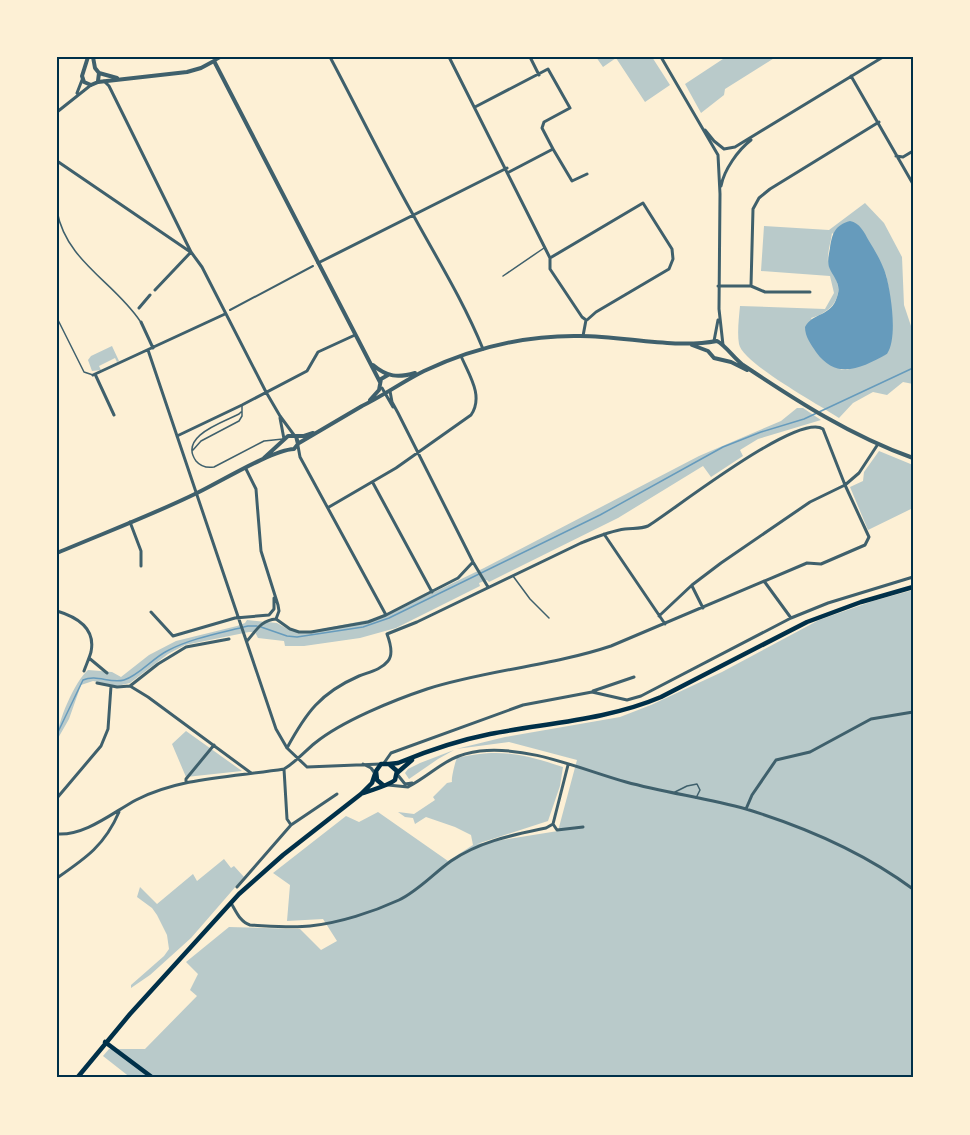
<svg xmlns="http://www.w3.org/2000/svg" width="970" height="1135" viewBox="0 0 970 1135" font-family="Roboto,sans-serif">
  <rect width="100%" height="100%" fill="#fdf0d5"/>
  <path fill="#b9caca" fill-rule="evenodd" d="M 596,57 L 652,57 L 670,85 L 645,102 L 616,58 L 603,67 Z
    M 726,57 L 776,57 L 725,89 L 724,95 L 701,113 L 685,84 Z
    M 865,203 L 884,223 L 902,257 L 904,305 L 913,332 L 913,384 L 903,382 L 887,395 L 873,392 L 853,403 L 839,418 C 820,405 742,363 739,344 C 737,332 739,318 740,306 L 825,309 L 834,293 L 830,276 L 761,271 L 764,226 L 829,230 ZM 832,233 L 886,274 C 892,305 892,324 887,354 L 847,370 L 841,370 L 811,318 C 829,313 844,299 836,279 C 834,273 829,269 828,262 C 827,253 831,242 832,233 Z
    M 112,346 L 119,361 L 117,362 L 115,358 L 99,366 L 101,370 L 92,371 L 88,360 L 91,356 Z
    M 797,408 L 803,408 L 821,420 L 758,439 L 740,450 L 743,456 L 711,477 L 703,466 L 618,518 L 489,582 L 487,580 L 479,583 L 480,586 L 396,628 L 360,638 L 304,646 L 285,646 L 284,641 L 258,638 L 255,632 L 249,632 L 185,645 L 168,654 L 130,683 L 117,686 L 93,681 L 81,685 L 69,719 L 57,740 C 57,722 75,681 88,670 L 112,672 L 121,677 L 149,655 L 176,641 L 237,626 L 245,623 L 247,620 L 277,623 L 291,631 L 301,633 L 373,619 L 391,613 L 484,568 L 699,456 L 781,421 Z
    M 879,451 L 913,465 L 913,508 L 868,530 L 850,487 L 863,481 L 864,472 Z
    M 913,590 L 913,1078 L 131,1078 L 103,1056 L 109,1049 L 145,1049 L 197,996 L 190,990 L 198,974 L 186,962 L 229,927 L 300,929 L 321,950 L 337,941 L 323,919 L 287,921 L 290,885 L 273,873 L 346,816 L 359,822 L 378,812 L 448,861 L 473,845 L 471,835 L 455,827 L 426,817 L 415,824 L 413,818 L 405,817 L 398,812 L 414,814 L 435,800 L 433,797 L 447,783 L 452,782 C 451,779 455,762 457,758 C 499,748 523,754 563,767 L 560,786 L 548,821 L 477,844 L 558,831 L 577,760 L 509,742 L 456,749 L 505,737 L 620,717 L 651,705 L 722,672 L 819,620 L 873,601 Z
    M 186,731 L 242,771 L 186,777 L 172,744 Z
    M 454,750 L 438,759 L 409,779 L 405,773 L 408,769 L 420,763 Z
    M 224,859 L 231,868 L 234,866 L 244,877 L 191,938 L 150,975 L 131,988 L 131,985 L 164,956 L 169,949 L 167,935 L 157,915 L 152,908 L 137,897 L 140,887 L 157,904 L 193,874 L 197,881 Z"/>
  <path fill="#669bbc" d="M 850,221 C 860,223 864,232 869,241 C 876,252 882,263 886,275 C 891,293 898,338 887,354 C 861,368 837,381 816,352 C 811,344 805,337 805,327 C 813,312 831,317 837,297 C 842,284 833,277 829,267 C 827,261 829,254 830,248 C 832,234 835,225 850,221 Z"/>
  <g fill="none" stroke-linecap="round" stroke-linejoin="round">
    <path stroke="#669bbc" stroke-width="1.5" d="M 261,627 L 287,636 L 297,637 L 363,627 L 389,618 L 600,515 L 723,447 L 761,432 L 804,419 L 913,368
      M 57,734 L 83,680 C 97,674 110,684 124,680 C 138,676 153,658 167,651 C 191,638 221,633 248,626 L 257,626"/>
    <path stroke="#3f606c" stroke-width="1.5" d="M 57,211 C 66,261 114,282 140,321
      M 503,276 L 544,248
      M 57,318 L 84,372 L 93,375
      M 241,412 L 239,414 C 224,422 178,436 196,461 C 201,467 207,468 214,467 L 264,441 L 283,439
      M 193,450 L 201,441 L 239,421 L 242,416 L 242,406
      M 513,576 L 530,599 L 549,618
      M 675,792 L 687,786 L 697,784 L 700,790 L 696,798"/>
    <path stroke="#3f606c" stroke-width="2" d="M 230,310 L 313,266"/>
    <path stroke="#3f606c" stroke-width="3" d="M 330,57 C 357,108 383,161 411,211 C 436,257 463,300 483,349
      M 449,57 L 545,248 L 550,258 L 550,269 L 582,317 L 586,320 L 583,336
      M 530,57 L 539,75
      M 661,57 L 718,155 L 720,194 L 719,309 L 723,345
      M 214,61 L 221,57
      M 851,76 L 913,184
      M 104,81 L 109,86 L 191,252 L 202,267 L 266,392 L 280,416 L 294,435
      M 77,93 L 82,80
      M 475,107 L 548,69 L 570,108 L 544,122 L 542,128 L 553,149 L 572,181 L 587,174
      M 57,112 L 91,85
      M 705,130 L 714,141 L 724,149 L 735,147 L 883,57
      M 896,156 L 903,157 L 913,151
      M 57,161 L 189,251
      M 509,172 L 553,149
      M 721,186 C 724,170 738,150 751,140
      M 550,258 L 643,203 L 672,249 L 673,259 L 669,269 L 596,312 L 587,320
      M 318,263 L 507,168
      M 718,286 L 751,286 L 765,292 L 810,292
      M 751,286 L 753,209 L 759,198 L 770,189 L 879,122
      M 155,290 L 191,252
      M 139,308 L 150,295
      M 141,322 L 153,348
      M 714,341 L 718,320
      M 148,350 L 276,729 L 287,748 L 307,767
      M 95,374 L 114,415
      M 93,375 L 225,314
      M 382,388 L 393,407
      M 390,391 L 392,402 L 398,413 L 473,562 L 488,587
      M 280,418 L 284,439
      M 177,436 L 242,405 L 307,371 L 318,352 L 355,335
      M 298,446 L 300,457 L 386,615
      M 246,469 L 256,489 L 257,502 L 261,551 L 278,605 L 279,611 L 276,619
      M 373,483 L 432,592
      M 329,507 L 396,468 L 471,415 C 484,396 469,375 461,356
      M 130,522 L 141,551 L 141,566
      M 604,534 L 665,624
      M 764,581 L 791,618
      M 692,586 L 703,608
      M 57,611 C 77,617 96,628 91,652 C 89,659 86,665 84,671
      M 151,612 L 173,636 L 235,618 L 269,615 L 274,609 L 274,598
      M 659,616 L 692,585 L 721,563 L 810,502 L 845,485 L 859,473 L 878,444
      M 247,641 C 256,631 261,620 276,619 L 290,629 L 299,632 L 311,632 L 368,622 L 386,615 L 458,578 L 473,562
      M 89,658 L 107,673
      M 97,683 L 117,687 L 130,686 L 158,664 L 186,647 L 229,639
      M 130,686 L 148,697 L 251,773
      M 593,691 L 634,677
      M 384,763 L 391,753 L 523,705 L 592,692 L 627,700 L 641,696 L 791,618 L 828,603 L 913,577
      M 363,764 L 371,768 L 374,772
      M 307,767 L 381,764
      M 284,769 L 287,819 L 291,825
      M 397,774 L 405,784 L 412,783
      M 186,782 L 186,779 L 214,745
      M 388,785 L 408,787 C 436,772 446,755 480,751 C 530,746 580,769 626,782 C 666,793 707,798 746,809 C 805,827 863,852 913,889
      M 57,798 L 101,746 L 108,729 L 111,686
      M 746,809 L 752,795 L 776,760 L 810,752 L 871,719 L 913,712
      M 553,824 L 568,765
      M 57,834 C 85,836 112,813 136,800 C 181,777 234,777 284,769 C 296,762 304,752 315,743 C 342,721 394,700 427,689 C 487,670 551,666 611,646 L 807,563 L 821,564 L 865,545 L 869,537 L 845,485 L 823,429 C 798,412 674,510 648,526 C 641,529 633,528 625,529 C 610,531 596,537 581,543 L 417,622 L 387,634 C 390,642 394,654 388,661 C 381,670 369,672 359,676 C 320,693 306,713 287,748
      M 57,878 C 86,858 105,845 119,812
      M 237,887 L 291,825 L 337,794
      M 231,903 C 236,911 240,922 250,925 C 270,926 291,928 310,926 C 339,923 373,912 399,900 C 418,891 434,873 451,861 C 480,841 513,835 546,828 L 553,824 L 557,830 L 583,827"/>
    <path stroke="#3f606c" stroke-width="4" d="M 88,57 L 82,76 L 84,82 L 91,85 L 98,82 L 187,72 L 201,68 L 214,61 L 380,382
      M 93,57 L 95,68 L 99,73 L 98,81
      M 99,73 L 117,78
      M 692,345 L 708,351 L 714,358 L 731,362 L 747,370
      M 373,365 C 387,377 398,378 415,373
      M 370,400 L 379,390 L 381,379 L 388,375
      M 360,407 C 383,396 402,382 424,371 C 473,348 526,335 580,336 C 625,336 673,349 717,341 C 725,345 734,358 743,365 C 797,401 851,436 913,458
      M 299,443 L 362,406
      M 264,458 L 288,436 L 304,436 L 313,433
      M 57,553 C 104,533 152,515 197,493 C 220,482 272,450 294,449 L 298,444 L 296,436"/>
    <path stroke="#003049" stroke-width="4.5" d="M 105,1042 L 153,1078"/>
    <path stroke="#003049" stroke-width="4.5" d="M 389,764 L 398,763 C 427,751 460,740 490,734 C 547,723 607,720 661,697 L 807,622 L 861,602 L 913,587
      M 397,773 L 412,760
      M 363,793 C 370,791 391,784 395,780 L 397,771 L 389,764 L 381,764 L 376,771 L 377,780 L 383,785
      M 77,1078 L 130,1014 L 239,894 L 283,855 L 361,794 L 372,783 L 375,774"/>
  </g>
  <rect width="970" height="1135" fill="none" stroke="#fdf0d5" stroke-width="117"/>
  <rect x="58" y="58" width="854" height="1018" fill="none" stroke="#003049" stroke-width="2"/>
</svg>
